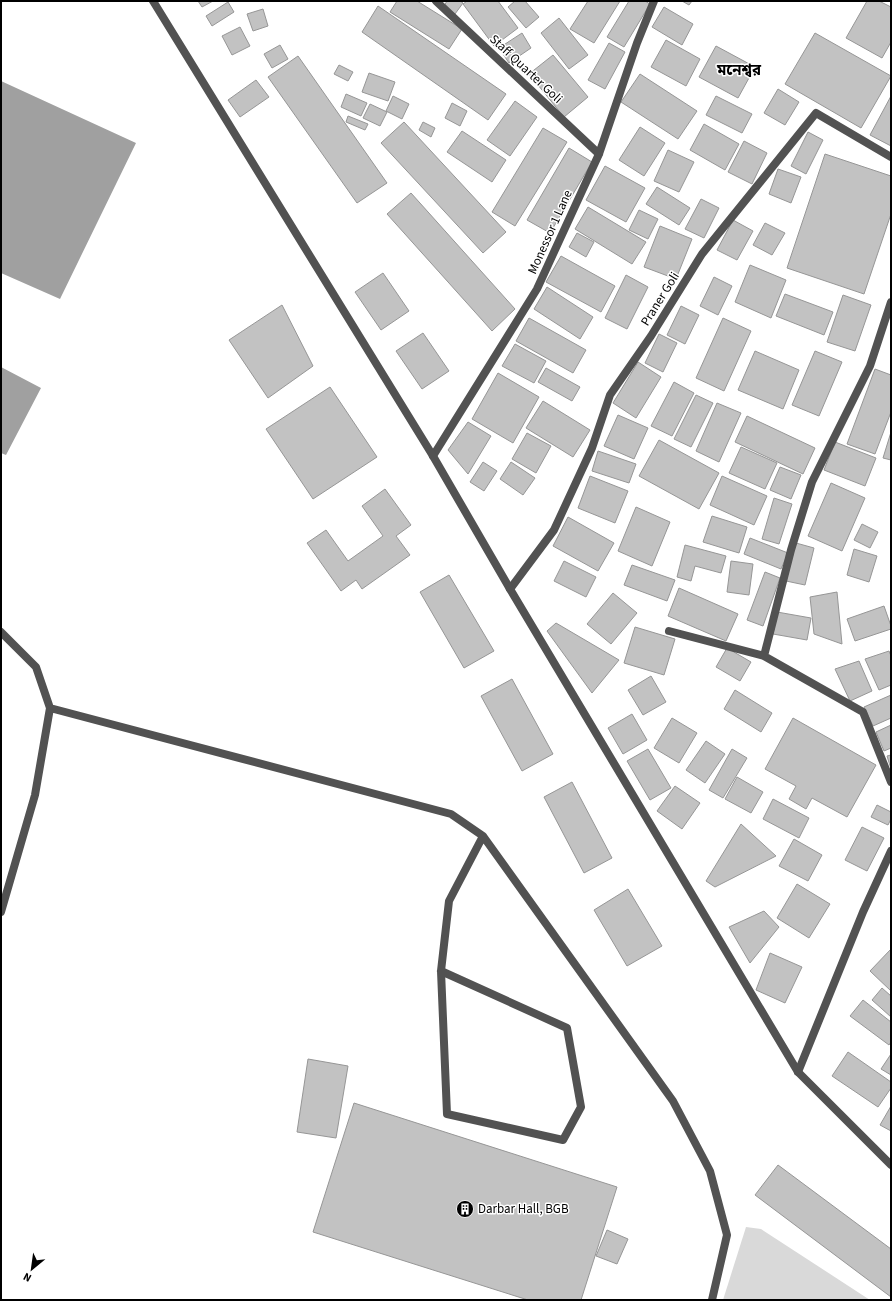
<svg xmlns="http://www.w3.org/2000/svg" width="892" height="1301" viewBox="0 0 892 1301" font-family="'Source Sans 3','Noto Sans Bengali',sans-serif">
  <rect width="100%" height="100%" fill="#fff"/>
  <path fill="#d9d9d9" d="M 746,1227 L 761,1229 L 870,1300 L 723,1300 Z"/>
  <path fill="#a0a0a0" d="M 1,81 L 136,143 L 60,299 L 1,273 Z
    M 1,367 L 41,388 L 6,455 L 1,453 Z"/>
  <path fill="#c2c2c2" stroke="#969696" d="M 198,1 L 213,1 L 202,7 Z
    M 397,1 L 417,1 L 462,29 L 449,49 L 390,12 Z
    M 447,1 L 460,1 L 463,3 L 455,14 L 444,6 Z
    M 467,1 L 498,1 L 518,28 L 494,46 L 463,4 Z
    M 515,1 L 525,1 L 539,17 L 526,28 L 508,7 Z
    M 588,1 L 620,1 L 594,43 L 570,29 Z
    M 629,1 L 645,1 L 650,4 L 624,47 L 607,37 Z
    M 682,1 L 692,1 L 689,5 Z
    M 867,1 L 879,1 L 891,7 L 891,42 L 882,58 L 846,38 Z
    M 228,2 L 234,12 L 212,26 L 206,16 Z
    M 378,6 L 506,94 L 488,120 L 362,32 Z
    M 664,7 L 693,24 L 682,45 L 652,27 Z
    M 263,9 L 268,26 L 253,31 L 247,14 Z
    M 559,18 L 588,55 L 569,69 L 541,33 Z
    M 240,27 L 250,46 L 232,55 L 222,36 Z
    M 522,33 L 531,48 L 509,63 L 499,48 Z
    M 815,33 L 891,76 L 861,128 L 785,84 Z
    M 666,40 L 700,59 L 686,86 L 651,67 Z
    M 609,43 L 625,52 L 605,89 L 588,80 Z
    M 280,45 L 288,59 L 272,68 L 264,54 Z
    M 716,46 L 755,67 L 738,98 L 699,77 Z
    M 553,55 L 588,97 L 564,117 L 529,74 Z
    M 298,56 L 387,183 L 357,203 L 268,77 Z
    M 339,65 L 353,72 L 348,81 L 334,74 Z
    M 369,73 L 395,82 L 388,101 L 362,92 Z
    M 640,74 L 697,111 L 678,139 L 621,102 Z
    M 256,80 L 269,97 L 240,117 L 228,100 Z
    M 778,89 L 799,102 L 785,125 L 764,113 Z
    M 346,94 L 367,103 L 361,116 L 341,107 Z
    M 393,96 L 409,104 L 402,119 L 386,111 Z
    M 716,96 L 752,114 L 742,133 L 706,115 Z
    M 891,96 L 891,146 L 870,135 Z
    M 515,101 L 537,117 L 510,156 L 487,140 Z
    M 452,103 L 467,111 L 460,126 L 445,118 Z
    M 370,104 L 387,112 L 380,126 L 363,118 Z
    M 348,116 L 368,124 L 365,130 L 346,122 Z
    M 404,122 L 506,232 L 483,253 L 381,143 Z
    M 423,122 L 435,128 L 431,137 L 419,130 Z
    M 704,124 L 739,144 L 725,170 L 690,150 Z
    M 640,127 L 665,143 L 644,176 L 619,160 Z
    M 543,128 L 567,142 L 515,226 L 492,212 Z
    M 462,131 L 506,160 L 492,182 L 447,152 Z
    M 808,132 L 823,140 L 806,174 L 791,166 Z
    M 744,141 L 767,153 L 752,184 L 728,172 Z
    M 569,148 L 592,162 L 550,233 L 527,220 Z
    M 668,150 L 694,162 L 679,192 L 654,181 Z
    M 825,154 L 891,176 L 891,214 L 864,294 L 787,268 Z
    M 605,166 L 645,188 L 626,222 L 586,200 Z
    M 778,169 L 801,177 L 791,203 L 769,194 Z
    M 657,187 L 690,208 L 679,225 L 646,204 Z
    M 411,193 L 515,309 L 492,331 L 387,214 Z
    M 701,199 L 719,208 L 704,238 L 685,229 Z
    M 588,207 L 646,242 L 632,264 L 575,229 Z
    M 639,210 L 658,219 L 648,239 L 629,230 Z
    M 733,220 L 753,231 L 737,260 L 717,250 Z
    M 765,223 L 785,233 L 772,255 L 753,245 Z
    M 660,226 L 692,239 L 676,279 L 644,267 Z
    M 577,233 L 594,242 L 586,257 L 569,247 Z
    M 561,256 L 615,286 L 601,312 L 546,282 Z
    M 750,265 L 786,280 L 771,318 L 735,302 Z
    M 383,273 L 409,311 L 381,330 L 355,292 Z
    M 626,275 L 648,287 L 627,329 L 605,318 Z
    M 714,277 L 732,286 L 718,315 L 700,306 Z
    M 547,287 L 593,317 L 580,339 L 534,309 Z
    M 785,294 L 833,312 L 824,335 L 776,316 Z
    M 843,295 L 871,305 L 855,351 L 827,342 Z
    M 282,305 L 313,366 L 268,398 L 229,340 Z
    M 681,306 L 699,315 L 685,344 L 667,335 Z
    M 529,318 L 586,350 L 573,373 L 516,341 Z
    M 723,318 L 751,331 L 724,391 L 696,378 Z
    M 423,333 L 449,371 L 422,389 L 396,351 Z
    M 659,334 L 677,343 L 663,372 L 645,363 Z
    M 515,344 L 546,361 L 534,383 L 502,366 Z
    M 755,351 L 799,370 L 783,409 L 738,390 Z
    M 815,351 L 842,362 L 819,416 L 792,405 Z
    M 638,362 L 661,377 L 636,418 L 613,403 Z
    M 546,368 L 580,387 L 572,401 L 538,382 Z
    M 875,369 L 891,375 L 891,412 L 875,454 L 847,444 Z
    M 498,373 L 539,397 L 513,443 L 472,419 Z
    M 674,382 L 694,393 L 672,436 L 651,426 Z
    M 330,387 L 377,457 L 313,499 L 266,429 Z
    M 696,395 L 713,403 L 691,447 L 674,439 Z
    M 543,401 L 590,430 L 573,457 L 526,428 Z
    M 717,403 L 741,413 L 719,462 L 696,451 Z
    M 618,415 L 648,428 L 634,459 L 604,446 Z
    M 747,416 L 815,448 L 803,474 L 735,442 Z
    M 468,422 L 491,436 L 468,474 L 448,450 Z
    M 891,432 L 891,460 L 883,458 Z
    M 527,433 L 551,446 L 536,473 L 512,459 Z
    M 659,440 L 719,473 L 699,509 L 639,476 Z
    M 835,442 L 876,458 L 865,486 L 824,470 Z
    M 741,447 L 777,463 L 765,489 L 729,473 Z
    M 598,451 L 636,464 L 629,483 L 592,471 Z
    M 483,462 L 497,471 L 484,491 L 470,482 Z
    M 511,462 L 535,478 L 523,495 L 500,479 Z
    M 780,467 L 801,475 L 791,499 L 770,490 Z
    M 590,476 L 628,491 L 615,523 L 578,508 Z
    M 722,476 L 767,496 L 754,525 L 710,505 Z
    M 831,483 L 865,498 L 842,551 L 808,536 Z
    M 385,489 L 411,525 L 396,536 L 410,555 L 362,589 L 356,580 L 341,591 L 307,543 L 326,530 L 348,561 L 383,536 L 362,506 Z
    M 774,498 L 792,504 L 779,544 L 762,539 Z
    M 636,507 L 670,522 L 652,566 L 618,551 Z
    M 712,516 L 747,527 L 739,553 L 703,542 Z
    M 568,517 L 614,543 L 598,571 L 553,546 Z
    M 862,524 L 878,532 L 870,548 L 854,540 Z
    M 750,538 L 788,553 L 781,569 L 744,554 Z
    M 796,543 L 814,548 L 805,585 L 786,581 Z
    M 685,545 L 726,556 L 721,573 L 695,566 L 691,581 L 677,577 Z
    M 854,549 L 877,556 L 869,582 L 847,575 Z
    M 564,561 L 596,577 L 586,597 L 554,581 Z
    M 731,561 L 753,564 L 749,595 L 727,592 Z
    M 632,565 L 675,580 L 667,601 L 624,585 Z
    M 765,572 L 780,578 L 763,626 L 747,620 Z
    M 449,575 L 494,651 L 464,668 L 420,592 Z
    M 679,588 L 738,614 L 726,641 L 668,616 Z
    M 837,592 L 842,644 L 814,634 L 810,597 Z
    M 613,593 L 637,613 L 611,644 L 587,624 Z
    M 884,606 L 891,626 L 891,629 L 855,641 L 847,619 Z
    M 777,612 L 811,618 L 807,640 L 773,634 Z
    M 556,623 L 619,660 L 592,693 L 547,631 Z
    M 635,627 L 675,639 L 664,675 L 624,663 Z
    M 727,648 L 751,662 L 740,681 L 716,667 Z
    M 889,651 L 891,656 L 891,685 L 879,690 L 865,659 Z
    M 859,661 L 872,691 L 850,701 L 835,669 Z
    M 651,676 L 666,702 L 643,715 L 628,690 Z
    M 512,679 L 553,754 L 522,771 L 481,696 Z
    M 735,690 L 772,713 L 761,732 L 724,709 Z
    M 891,695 L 891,718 L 873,726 L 864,707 Z
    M 632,714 L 647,740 L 623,754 L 608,728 Z
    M 672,718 L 697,733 L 679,763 L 654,748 Z
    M 793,718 L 876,765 L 847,817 L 812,798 L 806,809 L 789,799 L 796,786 L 765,769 Z
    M 891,725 L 891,748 L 884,751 L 876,732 Z
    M 706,741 L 725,754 L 705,783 L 686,770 Z
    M 648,749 L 671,788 L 650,800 L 627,761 Z
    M 732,749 L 747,758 L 723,798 L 709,790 Z
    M 891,755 L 891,769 L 887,756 Z
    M 737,777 L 763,792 L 751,813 L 725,799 Z
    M 572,782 L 612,858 L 584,873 L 544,797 Z
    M 675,786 L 700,803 L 682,829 L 657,811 Z
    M 773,799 L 809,818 L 799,838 L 763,819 Z
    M 877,805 L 891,812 L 891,819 L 888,825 L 871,817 Z
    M 741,824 L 776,856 L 715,887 L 706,881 Z
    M 862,827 L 884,838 L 867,871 L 845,860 Z
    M 794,839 L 822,855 L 808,881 L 779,866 Z
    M 797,884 L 830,904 L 809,938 L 777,918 Z
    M 628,889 L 662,946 L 627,966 L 594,910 Z
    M 764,911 L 779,927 L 750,963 L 729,927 Z
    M 891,949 L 891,991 L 870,971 Z
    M 770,953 L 802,967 L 785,1003 L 756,990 Z
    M 882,988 L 891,996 L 891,1017 L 872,1000 Z
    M 863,1000 L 891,1022 L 891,1042 L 889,1045 L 850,1016 Z
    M 848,1052 L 891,1082 L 891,1088 L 878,1107 L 832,1076 Z
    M 891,1054 L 891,1075 L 881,1069 Z
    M 308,1059 L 348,1066 L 336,1138 L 297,1132 Z
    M 354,1103 L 617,1187 L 581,1300 L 528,1300 L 313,1232 Z
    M 891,1106 L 891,1131 L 880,1125 Z
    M 778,1165 L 891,1249 L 891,1297 L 755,1195 Z
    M 607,1230 L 628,1239 L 617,1264 L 596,1256 Z"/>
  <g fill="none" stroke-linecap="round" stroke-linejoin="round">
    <path stroke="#525252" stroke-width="8" d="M 436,1 L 599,154
      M 433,456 L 537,289 L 599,154 L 637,43 L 654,1
      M 510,589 L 554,530 L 592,448 L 610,395 L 651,336 L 702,254 L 816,113 L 891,157
      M 669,631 L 764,656 L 863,712 L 891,782
      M 1,632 L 36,667 L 50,708 L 35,795 L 1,912
      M 764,656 L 791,550 L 812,482 L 870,366 L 891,302
      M 50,708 L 451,814 L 483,836 L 673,1101 L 710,1171 L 727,1235 L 712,1300
      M 441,971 L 567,1028 L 581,1107 L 563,1140 L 447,1114 L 441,971 L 449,901 L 483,836
      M 798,1072 L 863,912 L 891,851"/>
    <path stroke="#525252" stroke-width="8" d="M 153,1 L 433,456 L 510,589 L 798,1072 L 891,1165"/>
  </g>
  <defs>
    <g id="building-disc" transform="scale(0.9)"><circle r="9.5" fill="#000" stroke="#fff"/><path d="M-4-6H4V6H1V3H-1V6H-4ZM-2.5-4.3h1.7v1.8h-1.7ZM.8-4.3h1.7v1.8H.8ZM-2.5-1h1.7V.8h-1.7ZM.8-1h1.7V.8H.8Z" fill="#fff"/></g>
  </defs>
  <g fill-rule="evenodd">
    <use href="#building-disc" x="465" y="1209"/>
  </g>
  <g text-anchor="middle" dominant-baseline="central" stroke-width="3" stroke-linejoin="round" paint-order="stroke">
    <g font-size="13" fill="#000" stroke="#fff">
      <text transform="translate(526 69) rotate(43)">Staff Quarter Goli</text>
      <text transform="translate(550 232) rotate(-66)">Monessor 1 Lane</text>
      <text transform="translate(660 299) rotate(-58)">Praner Goli</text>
    </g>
    <g font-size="13" fill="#000" stroke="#fff" text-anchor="start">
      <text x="478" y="1209">Darbar Hall, BGB</text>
    </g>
    <g font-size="15" font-weight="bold" fill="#000" stroke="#fff">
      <text x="739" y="70">মনেশ্বর</text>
    </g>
  </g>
  <rect width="892" height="1301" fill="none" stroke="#000000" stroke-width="4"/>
  <g transform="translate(32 1269) rotate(209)" stroke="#ffffff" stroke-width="3" paint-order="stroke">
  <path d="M0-3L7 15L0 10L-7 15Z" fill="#000000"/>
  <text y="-6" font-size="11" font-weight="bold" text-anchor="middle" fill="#000000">N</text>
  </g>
</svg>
